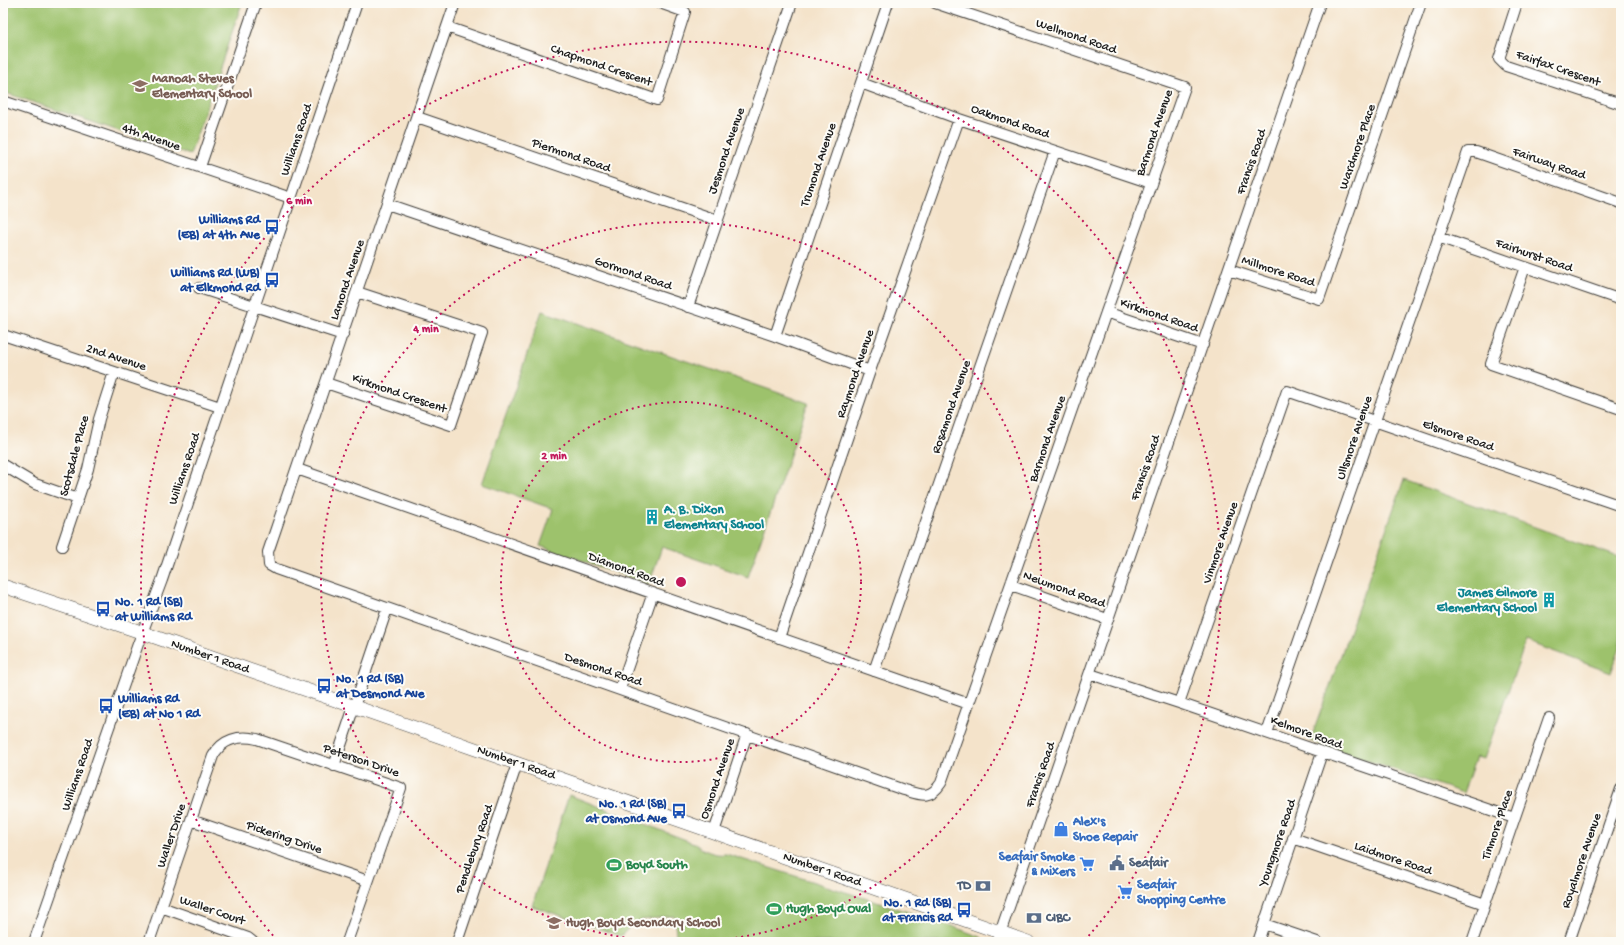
<svg xmlns="http://www.w3.org/2000/svg" width="1624" height="945" viewBox="0 0 1624 945" font-family="'Gochi Hand',sans-serif">
  <rect width="100%" height="100%" fill="#fdfcf7"/>
  <filter id="ink" filterUnits="userSpaceOnUse"><feTurbulence type="fractalNoise" baseFrequency=".025" numOctaves="2"/><feDisplacementMap in="SourceGraphic" scale="8" xChannelSelector="R" yChannelSelector="G"/><feConvolveMatrix kernelMatrix="1 2 1 2 8 2 1 2 1" color-interpolation-filters="sRGB"/></filter>
  <filter id="wash" filterUnits="userSpaceOnUse"><feTurbulence type="fractalNoise" baseFrequency=".012" numOctaves="4" result="noise"/><feDisplacementMap in="SourceGraphic" scale="16" xChannelSelector="R" yChannelSelector="G"/><feGaussianBlur stdDeviation="0.9" result="paint"/><feColorMatrix in="noise" values="0 0 0 0 0 0 0 0 0 0 0 0 0 0 0 0 0 1.4 0 .05"/><feComposite in="paint" operator="in"/></filter>
  <g filter="url(#wash)">
    <rect width="100%" height="100%" fill="#f4e3ca"/>
    <path fill="#9dc26c" stroke="#5c6f44" d="M 3,3 L 242,3 L 190,155 L 3,92 Z
      M 542,311 L 808,403 L 748,577 L 662,547 L 649,584 L 540,546 L 553,509 L 482,484 Z
      M 1404,480 L 1621,558 L 1621,645 L 1611,673 L 1526,641 L 1484,759 L 1476,757 L 1463,793 L 1310,741 Z
      M 569,795 L 694,843 C 701,850 716,856 726,854 L 946,924 L 978,936 L 981,937 L 982,942 L 677,942 L 674,916 L 642,920 L 632,925 L 621,936 L 532,906 Z"/>
  </g>
  <g filter="url(#ink)">
    <g fill="none" stroke-linecap="round" stroke-linejoin="round">
      <g stroke="#3c3a36" stroke-width="12">
        <path id="minor" d="M 455,3 L 268,552 L 269,565 L 276,569 L 904,790 C 921,795 930,800 941,783 L 1185,87 L 935,3
          M 1517,3 L 1499,59 L 1506,66 L 1621,104
          M 447,27 L 657,100 L 685,12 L 660,3
          M 861,83 L 959,119 L 1151,183
          M 3,101 L 291,198
          M 417,117 L 717,220
          M 200,167 L 256,3
          M 387,204 L 775,336 L 870,371
          M 1438,237 L 1621,300
          M 1525,267 L 1491,364 L 1621,409
          M 1229,270 L 1319,299 L 1421,3
          M 199,288 L 343,335
          M 688,307 L 792,3
          M 1106,312 L 1203,345
          M 3,335 L 220,407
          M 775,336 L 888,3
          M 326,383 L 451,425 L 482,333 L 357,292
          M 3,465 L 35,484 L 78,499
          M 297,469 L 969,704
          M 62,546 L 88,469 L 99,419 L 114,372
          M 1011,585 L 1107,619
          M 779,638 L 870,371 L 959,119
          M 874,671 L 1055,151
          M 1090,674 L 1179,703 L 1514,818
          M 620,689 L 653,593
          M 1179,703 L 1287,391 L 1621,506
          M 1267,733 L 1468,152 L 1476,152 L 1621,203
          M 334,766 L 387,609
          M 191,820 L 368,881
          M 714,832 L 747,734
          M 1293,838 L 1485,904
          M 161,907 L 248,938 L 253,942
          M 1264,924 L 1317,942
          M 34,942 L 138,644 L 162,580 L 357,3
          M 149,942 L 213,756 C 222,739 239,735 257,739 L 401,788 L 347,942
          M 457,942 L 517,764
          M 997,942 L 1320,3
          M 1258,942 L 1322,753
          M 1472,942 L 1549,718
          M 1569,942 L 1621,789"/>
      </g>
      <g stroke="#3c3a36" stroke-width="14">
        <path id="major" d="M 3,586 L 132,629 L 1028,942"/>
      </g>
      <use href="#minor" stroke="#fff" stroke-width="10"/>
      <use href="#major" stroke="#fff" stroke-width="13"/>
    </g>
  </g>
  <g fill="none" stroke="#c2185b" stroke-width="2" stroke-dasharray="2 4">
    <circle cx="681" cy="582" r="180"/>
    <path d="M678 942A360 360 0 1 1 684 942"/>
    <path d="M277 940A540 540 0 1 1 1085 940"/>
  </g>
  <defs>
    <g id="school-bare" transform="scale(1.2)"><path d="M0-5L7-2L0 1L-7-2ZM-4 1L0 2.5L4 1V4Q0 6-4 4Z" fill="#8d6e63" stroke="#fdfcf7" stroke-width="2.5" paint-order="stroke"/></g>
    <g id="bus-bare" transform="scale(1.2)"><path d="M-5-6H5V4H4V6H2V4H-2V6H-4V4H-5ZM-3.5-4V0h7V-4ZM-3.5 1.2v1.5H-2V1.2ZM2 1.2v1.5H3.5V1.2Z" fill="#1a4fb4" stroke="#fdfcf7" stroke-width="2.5" paint-order="stroke"/></g>
    <g id="building-bare" transform="scale(1.2)"><path d="M-4-6H4V6H1V3H-1V6H-4ZM-2.5-4.3h1.7v1.8h-1.7ZM.8-4.3h1.7v1.8H.8ZM-2.5-1h1.7V.8h-1.7ZM.8-1h1.7V.8H.8Z" fill="#0f9aa8" stroke="#fdfcf7" stroke-width="2.5" paint-order="stroke"/></g>
    <g id="shop-bare" transform="scale(1.2)"><path d="M-5-2.5h2.3a2.7 3.5 0 0 1 5.4 0H5L5.5 6h-11ZM-1.5-2.5h3a1.5 2.3 0 0 0-3 0Z" fill="#3f7fe0" stroke="#fdfcf7" stroke-width="2.5" paint-order="stroke"/></g>
    <g id="civic-bare" transform="scale(1.2)"><path d="M-.6-6.5H3V-4.5H.6V-3L4-1V1h2V6H-6V1h2V-1L-.6-3ZM-1.2 2.5V6h2.4V2.5Z" fill="#5c6f8a" stroke="#fdfcf7" stroke-width="2.5" paint-order="stroke"/></g>
    <g id="supermarket-bare" transform="scale(1.2)"><path d="M-6-5.5h2.5l.6 2H6L4.5 2H-2.5L-4.4-4H-6ZM-1.5 3.2a1.3 1.3 0 1 0 .1 0ZM3 3.2a1.3 1.3 0 1 0 .1 0Z" fill="#3f7fe0" stroke="#fdfcf7" stroke-width="2.5" paint-order="stroke"/></g>
    <g id="stadium-bare" transform="scale(1.2)"><path d="M0-5a6.5 5 0 1 0 0 10a6.5 5 0 1 0 0-10ZM-3.5-1.8h7v3.6h-7Z" fill="#2e9e5b" stroke="#fdfcf7" stroke-width="2.5" paint-order="stroke"/></g>
    <g id="bank-bare" transform="scale(1.2)"><path d="M-6-4H6V4H-6ZM0-2.3a2.3 2.3 0 1 0 0 4.6a2.3 2.3 0 1 0 0-4.6Z" fill="#5c6f8a" stroke="#fdfcf7" stroke-width="2.5" paint-order="stroke"/></g>
  </defs>
  <g fill-rule="evenodd">
    <use href="#school-bare" x="140" y="86"/>
    <use href="#bus-bare" x="272" y="227"/>
    <use href="#bus-bare" x="272" y="280"/>
    <use href="#building-bare" x="652" y="517"/>
    <use href="#building-bare" x="1549" y="600"/>
    <use href="#bus-bare" x="103" y="609"/>
    <use href="#bus-bare" x="324" y="686"/>
    <use href="#bus-bare" x="106" y="706"/>
    <use href="#bus-bare" x="679" y="811"/>
    <use href="#shop-bare" x="1061" y="829"/>
    <use href="#civic-bare" x="1117" y="863"/>
    <use href="#supermarket-bare" x="1087" y="864"/>
    <use href="#stadium-bare" x="614" y="865"/>
    <use href="#bank-bare" x="983" y="886"/>
    <use href="#supermarket-bare" x="1125" y="892"/>
    <use href="#stadium-bare" x="774" y="909"/>
    <use href="#bus-bare" x="964" y="910"/>
    <use href="#bank-bare" x="1034" y="918"/>
    <use href="#school-bare" x="554" y="923"/>
  </g>
  <g text-anchor="middle" dominant-baseline="central" stroke-width="4" stroke-linejoin="round" paint-order="stroke">
    <g font-size="13" fill="#1c1c1c" stroke="#fdfcf7">
      <text transform="translate(1076 37) rotate(19)">Wellmond Road</text>
      <text transform="translate(601 66) rotate(19)">Chapmond Crescent</text>
      <text transform="translate(1558 69) rotate(19)">Fairfax Crescent</text>
      <text transform="translate(1010 122) rotate(19)">Oakmond Road</text>
      <text transform="translate(1155 133) rotate(-71)">Barmond Avenue</text>
      <text transform="translate(151 138) rotate(19)">4th Avenue</text>
      <text transform="translate(297 140) rotate(-71)">Williams Road</text>
      <text transform="translate(1358 147) rotate(-71)">Wardmore Place</text>
      <text transform="translate(727 151) rotate(-71)">Jesmond Avenue</text>
      <text transform="translate(571 156) rotate(19)">Piermond Road</text>
      <text transform="translate(1252 162) rotate(-71)">Francis Road</text>
      <text transform="translate(1549 164) rotate(19)">Fairway Road</text>
      <text transform="translate(819 165) rotate(-71)">Trumond Avenue</text>
      <text transform="translate(1534 256) rotate(19)">Fairhurst Road</text>
      <text transform="translate(1278 272) rotate(18)">Millmore Road</text>
      <text transform="translate(633 274) rotate(19)">Gormond Road</text>
      <text transform="translate(348 280) rotate(-71)">Lamond Avenue</text>
      <text transform="translate(1159 316) rotate(19)">Kirkmond Road</text>
      <text transform="translate(116 358) rotate(18)">2nd Avenue</text>
      <text transform="translate(856 374) rotate(-71)">Raymond Avenue</text>
      <text transform="translate(399 394) rotate(19)">Kirkmond Crescent</text>
      <text transform="translate(952 407) rotate(-71)">Rosamond Avenue</text>
      <text transform="translate(1458 436) rotate(19)">Elsmore Road</text>
      <text transform="translate(1355 438) rotate(-71)">Ullsmore Avenue</text>
      <text transform="translate(1048 439) rotate(-71)">Barmond Avenue</text>
      <text transform="translate(75 456) rotate(-75)">Scotsdale Place</text>
      <text transform="translate(1146 468) rotate(-71)">Francis Road</text>
      <text transform="translate(185 469) rotate(-71)">Williams Road</text>
      <text transform="translate(1221 543) rotate(-71)">Vinmore Avenue</text>
      <text transform="translate(626 570) rotate(20)">Diamond Road</text>
      <text transform="translate(1064 590) rotate(20)">Newmond Road</text>
      <text transform="translate(210 657) rotate(19)">Number 1 Road</text>
      <text transform="translate(603 670) rotate(19)">Desmond Road</text>
      <text transform="translate(1306 733) rotate(20)">Kelmore Road</text>
      <text transform="translate(361 761) rotate(19)">Peterson Drive</text>
      <text transform="translate(516 763) rotate(19)">Number 1 Road</text>
      <text transform="translate(78 775) rotate(-71)">Williams Road</text>
      <text transform="translate(1041 775) rotate(-71)">Francis Road</text>
      <text transform="translate(718 779) rotate(-71)">Osmond Avenue</text>
      <text transform="translate(1498 825) rotate(-71)">Tinmore Place</text>
      <text transform="translate(172 836) rotate(-71)">Waller Drive</text>
      <text transform="translate(284 838) rotate(19)">Pickering Drive</text>
      <text transform="translate(1278 843) rotate(-71)">Youngmore Road</text>
      <text transform="translate(475 849) rotate(-71)">Pendlebury Road</text>
      <text transform="translate(1393 859) rotate(19)">Laidmore Road</text>
      <text transform="translate(1582 861) rotate(-71)">Royalmore Avenue</text>
      <text transform="translate(822 870) rotate(19)">Number 1 Road</text>
      <text transform="translate(212 911) rotate(19)">Waller Court</text>
    </g>
    <g font-size="13" font-weight="bold" fill="#785e54" stroke="#fdfcf7" text-anchor="start">
      <text x="152" y="79">Manoah Steves<tspan x="152" dy="15">Elementary School</tspan></text>
      <text x="566" y="923">Hugh Boyd Secondary School</text>
    </g>
    <g font-size="13" font-weight="bold" fill="#164399" stroke="#fdfcf7" text-anchor="end">
      <text x="260" y="220">Williams Rd<tspan x="260" dy="15">(EB) at 4th Ave</tspan></text>
      <text x="260" y="273">Williams Rd (WB)<tspan x="260" dy="15">at Elkmond Rd</tspan></text>
      <text x="115" y="602" text-anchor="start">No. 1 Rd (SB)<tspan x="115" dy="15">at Williams Rd</tspan></text>
      <text x="336" y="679" text-anchor="start">No. 1 Rd (SB)<tspan x="336" dy="15">at Desmond Ave</tspan></text>
      <text x="118" y="699" text-anchor="start">Williams Rd<tspan x="118" dy="15">(EB) at No 1 Rd</tspan></text>
      <text x="667" y="804">No. 1 Rd (SB)<tspan x="667" dy="15">at Osmond Ave</tspan></text>
      <text x="952" y="903">No. 1 Rd (SB)<tspan x="952" dy="15">at Francis Rd</tspan></text>
    </g>
    <g font-size="13" font-weight="bold" fill="#0d838f" stroke="#fdfcf7" text-anchor="start">
      <text x="664" y="510">A. B. Dixon<tspan x="664" dy="15">Elementary School</tspan></text>
      <text x="1537" y="593" text-anchor="end">James Gilmore<tspan x="1537" dy="15">Elementary School</tspan></text>
    </g>
    <g font-size="13" font-weight="bold" fill="#366cbe" stroke="#fdfcf7" text-anchor="start">
      <text x="1073" y="822">Alex's<tspan x="1073" dy="15">Shoe Repair</tspan></text>
      <text x="1075" y="857" text-anchor="end">Seafair Smoke<tspan x="1075" dy="15">&amp; Mixers</tspan></text>
      <text x="1137" y="885">Seafair<tspan x="1137" dy="15">Shopping Centre</tspan></text>
    </g>
    <g font-size="13" font-weight="bold" fill="#4e5e75" stroke="#fdfcf7" text-anchor="start">
      <text x="1129" y="863">Seafair</text>
      <text x="971" y="886" text-anchor="end">TD</text>
      <text x="1046" y="918">CIBC</text>
    </g>
    <g font-size="13" font-weight="bold" fill="#27864d" stroke="#fdfcf7" text-anchor="start">
      <text x="626" y="865">Boyd South</text>
      <text x="786" y="909">Hugh Boyd Oval</text>
    </g>
  </g>
  <circle cx="681" cy="582" r="6" fill="#c2185b" stroke="#fdfcf7" stroke-width="2"/>
  <g font-size="12" text-anchor="middle" font-weight="bold" fill="#c2185b" stroke="#fdfcf7" stroke-width="4" stroke-linejoin="round" paint-order="stroke">
    <text x="299" y="204">6 min</text>
    <text x="426" y="332">4 min</text>
    <text x="554" y="459">2 min</text>
  </g>
  <rect width="1624" height="945" fill="none" stroke="#fdfcf7" stroke-width="16"/>
</svg>
